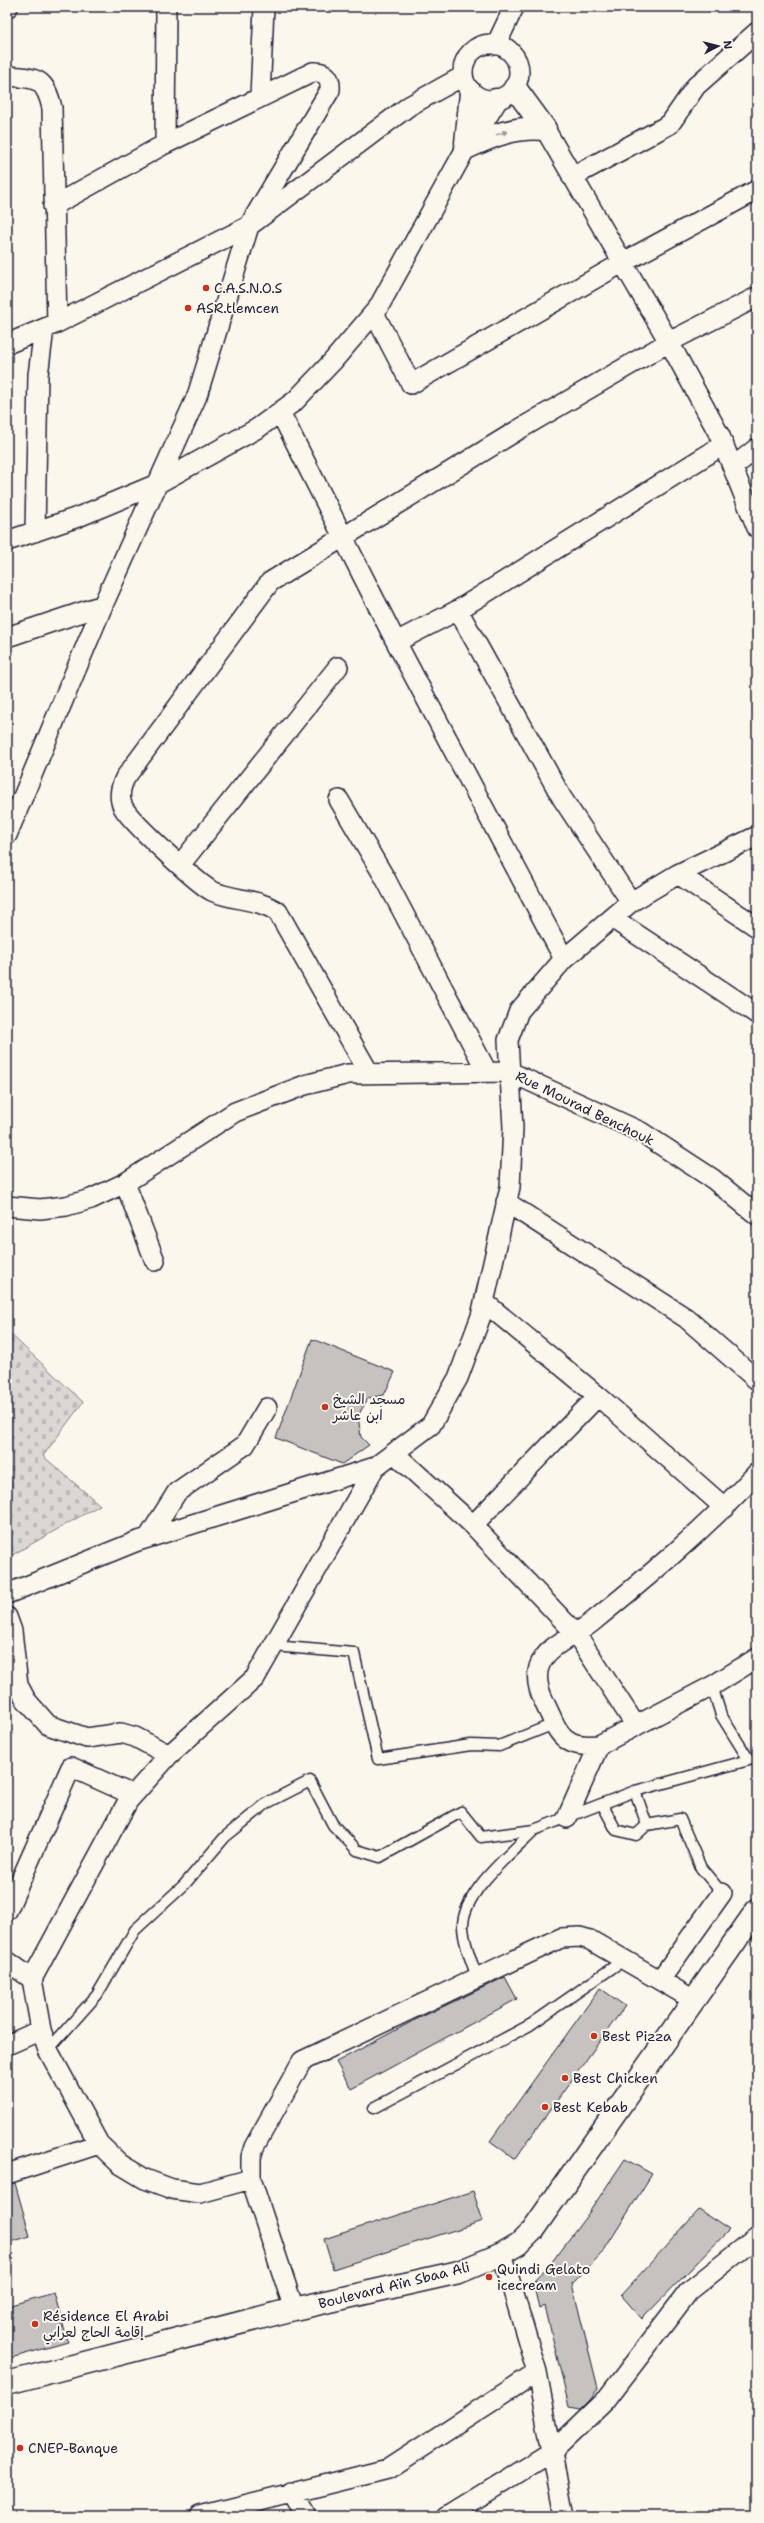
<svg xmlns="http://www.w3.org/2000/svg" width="764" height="2523" viewBox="0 0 764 2523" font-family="'Shantell Sans','Playpen Sans Arabic',sans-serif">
  <defs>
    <pattern id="cemetery-stones" width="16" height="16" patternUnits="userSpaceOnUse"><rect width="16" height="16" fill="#dbd8d3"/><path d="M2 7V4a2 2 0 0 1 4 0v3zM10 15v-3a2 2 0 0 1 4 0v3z" fill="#bcb9b6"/></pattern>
  </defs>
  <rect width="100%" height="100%" fill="#fbf7ec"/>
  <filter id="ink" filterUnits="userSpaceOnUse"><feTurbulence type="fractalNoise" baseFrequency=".025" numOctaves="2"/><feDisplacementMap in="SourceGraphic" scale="8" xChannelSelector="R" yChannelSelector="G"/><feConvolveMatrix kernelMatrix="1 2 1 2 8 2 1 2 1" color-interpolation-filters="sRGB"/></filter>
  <g filter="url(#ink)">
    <path fill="url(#cemetery-stones)" stroke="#7e7d87" d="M 7,1331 L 83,1402 L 43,1456 L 100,1505 L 7,1558 Z"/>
    <path fill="#c6c2c0" stroke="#22223b" d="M 312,1339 L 395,1372 L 384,1395 L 368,1398 L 358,1416 L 361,1437 L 369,1445 L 342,1464 L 276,1438 Z
      M 505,1977 L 517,1999 L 351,2089 L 336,2062 L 413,2021 Z
      M 600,1988 L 625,2006 L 515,2159 L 490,2141 Z
      M 625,2159 L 652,2174 L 603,2252 L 572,2284 L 598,2388 L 591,2399 L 581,2409 L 569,2407 L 545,2306 L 539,2309 L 533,2282 L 551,2263 L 588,2214 Z
      M 15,2183 L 30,2236 L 7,2243 L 7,2185 Z
      M 473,2191 L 483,2221 L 333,2269 L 324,2239 Z
      M 699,2210 L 729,2230 L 642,2319 L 621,2295 Z
      M 54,2293 L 68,2342 L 7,2359 L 7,2306 Z"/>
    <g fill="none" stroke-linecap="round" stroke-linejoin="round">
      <g stroke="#22223b" stroke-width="13">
        <path id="service" d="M 274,1646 L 354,1653 L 378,1759 L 471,1745 L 499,1746 L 554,1724
          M 635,1791 L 749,1760 L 721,1715 L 712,1686
          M 602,1804 L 616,1830 L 636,1835 L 647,1825
          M 534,1830 L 635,1791 L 647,1825 L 680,1819 L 701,1868 L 722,1893
          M 48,2050 L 97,1995 L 135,1930 L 184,1885 L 225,1837 L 267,1803 L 310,1781 L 333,1825 L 357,1850 L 380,1857 L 461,1812 L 481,1837 L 534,1830 C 512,1853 462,1892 463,1927 C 464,1944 471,1960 477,1977
          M 374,2108 L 530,2025 L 625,1959"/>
      </g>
      <g stroke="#22223b" stroke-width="22">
        <path id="minor" d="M 7,7 L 8,7
          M463 72a28 28 0 1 1 56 0a28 28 0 1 1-56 0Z
          M 496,45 L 514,7
          M 7,76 C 36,78 45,77 52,108 L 57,323
          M 260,97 L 264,7
          M 545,129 L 669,342 L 720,436 L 757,528
          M 165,144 L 166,7
          M 572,177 L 670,124 L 696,86 L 757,32
          M 374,313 L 411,384 L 622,263 L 757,190
          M 7,344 L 57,323 L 249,226 L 409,106 L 463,76
          M 280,412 L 396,642 L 564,959
          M 733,467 L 757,448
          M 35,532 L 38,375 L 44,329
          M 7,541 L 78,517 L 157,484 L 258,428 L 295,401 L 332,362 L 378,308 L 466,148
          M 458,610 L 562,798 L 631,902
          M 7,637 L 103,605
          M 396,642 L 458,610 L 723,445
          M 339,800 L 385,878 L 487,1072
          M 7,835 L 103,605 L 197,396 L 249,226 L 330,90 C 331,77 325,71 313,72 L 165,144 L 53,206
          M 180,865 L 338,667
          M 678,874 L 757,927
          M 612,918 L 757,1014
          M 369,1073 L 278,912 C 258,898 234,901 212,891 C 198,884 130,821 123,807 C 118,797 120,788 125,778 L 270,582 L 518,430 L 669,342 L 757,297
          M 125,1183 L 155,1261
          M 506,1202 L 686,1318 L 757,1380
          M 7,1206 L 40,1209 L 66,1206 L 91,1199 L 125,1183 L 235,1112 L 305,1085 L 348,1074 L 510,1072 L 641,1132 L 713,1179 L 757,1215
          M 484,1302 L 598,1396 L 725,1508
          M 394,1453 L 473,1525 L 577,1635 L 636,1726
          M 757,1473 C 706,1528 649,1576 591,1623 C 575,1636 546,1645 539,1667 C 533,1686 546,1704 553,1721 C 563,1744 577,1747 599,1745 L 712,1686 L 757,1658
          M 473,1525 L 598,1396
          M 148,1538 L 177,1492 L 245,1445 L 267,1408
          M 7,1594 L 135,1542 L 375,1467 L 431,1425 L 458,1378 L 481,1316 L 510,1187 L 513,1128 L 508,1040 L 519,1011 L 564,959 L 631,902 L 678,874 L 757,836
          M 7,1617 L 12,1631 L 18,1685 L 26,1700 L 48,1725 L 87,1738 L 121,1733 L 135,1737 L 169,1755
          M 567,1818 L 599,1745
          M 7,1911 L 71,1767 L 133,1795
          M 7,1961 L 32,1979
          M 660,1980 L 722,1893
          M 7,2045 L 41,2030
          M 7,2174 L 99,2144
          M 251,2179 L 200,2193 L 172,2189 L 145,2179 L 120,2164 L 99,2144 L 48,2050 L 41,2030 L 32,1979 L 128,1801 L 169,1755 L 255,1678 L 375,1467
          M 502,2254 L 537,2372 L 564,2516
          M 294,2309 L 251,2179 L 251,2157 L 254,2147 L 302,2061 L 561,1938 L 580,1937 L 590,1940 L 694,2000
          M 291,2492 L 306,2516
          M 200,2516 L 388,2469 L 537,2372
          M 448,2516 L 552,2452 L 605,2401 L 689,2291 L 757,2237"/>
      </g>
      <g stroke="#22223b" stroke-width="25">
        <path id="tertiary" d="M 515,88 L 545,129
          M 466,143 L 471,93
          M 466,148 C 492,136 515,126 545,129
          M 466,148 L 496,100"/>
      </g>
      <g stroke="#22223b" stroke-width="25">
        <path id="secondary" d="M 7,2383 L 294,2309 L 459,2272 L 502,2254 L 519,2244 L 532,2231 L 757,1910"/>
      </g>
      <use href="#service" stroke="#fbf7ec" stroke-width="10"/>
      <use href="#minor" stroke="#fbf7ec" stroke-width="19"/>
      <use href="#tertiary" stroke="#fbf7ec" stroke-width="22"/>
      <use href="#secondary" stroke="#fbf7ec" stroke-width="22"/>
    </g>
    <defs><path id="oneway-solid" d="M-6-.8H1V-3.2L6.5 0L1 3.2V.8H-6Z"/></defs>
    <use fill="#99979c" href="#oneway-solid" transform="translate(502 133) rotate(-17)"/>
  </g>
  <g fill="#c8321e" stroke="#fbf7ec" stroke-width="1.5">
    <circle cx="206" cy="288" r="4"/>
    <circle cx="188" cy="308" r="4"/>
    <circle cx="325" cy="1407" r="4"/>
    <circle cx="594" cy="2036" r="4"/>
    <circle cx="565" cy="2078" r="4"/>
    <circle cx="545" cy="2107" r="4"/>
    <circle cx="489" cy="2277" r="4"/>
    <circle cx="35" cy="2324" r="4"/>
    <circle cx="20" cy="2448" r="4"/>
  </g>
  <g text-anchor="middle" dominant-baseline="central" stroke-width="4" stroke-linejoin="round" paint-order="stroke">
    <g font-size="14" fill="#22223b" stroke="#fbf7ec" text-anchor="start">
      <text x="214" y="288">C.A.S.N.O.S</text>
      <text x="196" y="308">ASR.tlemcen</text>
      <text x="333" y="1399">مسجد الشيخ<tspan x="333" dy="16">ابن عاشر</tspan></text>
      <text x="602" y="2036">Best Pizza</text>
      <text x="573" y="2078">Best Chicken</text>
      <text x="553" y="2107">Best Kebab</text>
      <text x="497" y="2269">Quindi Gelato<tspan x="497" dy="16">icecream</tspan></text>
      <text x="43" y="2316">Résidence El Arabi<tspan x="43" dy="16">إقامة الحاج لعرابي</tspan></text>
      <text x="28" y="2448">CNEP-Banque</text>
    </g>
    <g font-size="14" fill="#22223b" stroke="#fbf7ec">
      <text transform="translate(585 1108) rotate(26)">Rue Mourad Benchouk</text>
      <text transform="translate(394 2285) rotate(-14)">Boulevard Aïn Sbaa Ali</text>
    </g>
  </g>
  <rect width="764" height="2523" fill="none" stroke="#fbf7ec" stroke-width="24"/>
  <rect x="12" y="12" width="740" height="2499" fill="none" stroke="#22223b" stroke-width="1.5" filter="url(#ink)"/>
  <g transform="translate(718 46) rotate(83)" stroke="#fbf7ec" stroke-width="3" paint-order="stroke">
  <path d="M0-3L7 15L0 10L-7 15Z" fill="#22223b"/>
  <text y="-6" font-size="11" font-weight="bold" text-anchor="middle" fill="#22223b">N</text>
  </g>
</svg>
